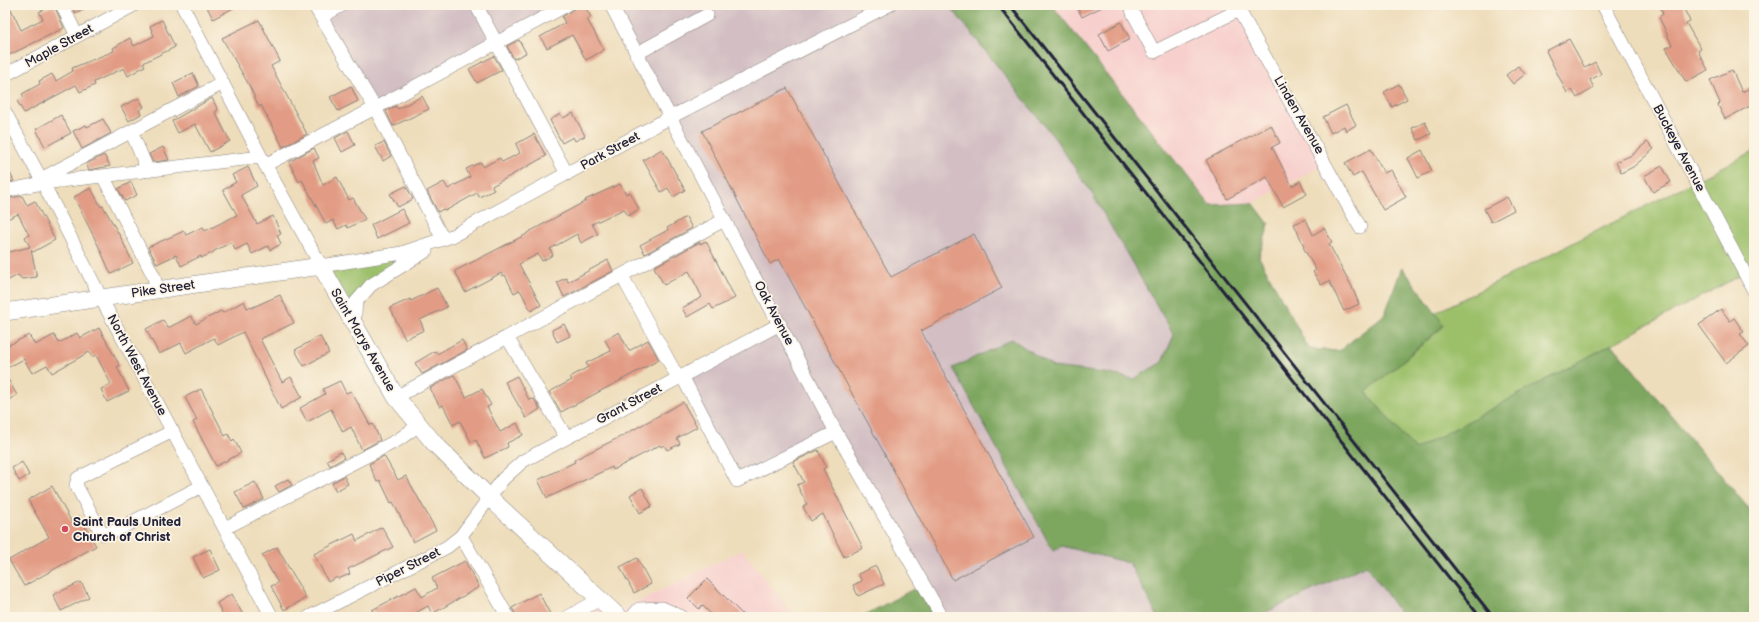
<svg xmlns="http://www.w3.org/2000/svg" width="1759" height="622" viewBox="0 0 1759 622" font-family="'Balsamiq Sans',sans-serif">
  <rect width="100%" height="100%" fill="#fcf5e5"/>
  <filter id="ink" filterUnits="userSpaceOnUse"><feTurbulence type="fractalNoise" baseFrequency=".025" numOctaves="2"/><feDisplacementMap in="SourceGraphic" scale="8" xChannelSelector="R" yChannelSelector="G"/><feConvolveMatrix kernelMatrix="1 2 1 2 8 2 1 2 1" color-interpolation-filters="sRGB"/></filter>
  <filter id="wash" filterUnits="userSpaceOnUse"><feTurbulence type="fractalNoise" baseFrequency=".012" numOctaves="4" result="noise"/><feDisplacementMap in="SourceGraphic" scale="16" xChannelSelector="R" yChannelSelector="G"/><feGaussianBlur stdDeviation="0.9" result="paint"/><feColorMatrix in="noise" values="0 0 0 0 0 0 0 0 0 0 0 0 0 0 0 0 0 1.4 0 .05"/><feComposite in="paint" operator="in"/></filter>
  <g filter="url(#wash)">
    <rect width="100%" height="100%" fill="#edb"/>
    <path fill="#f7d0cd" d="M 1052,5 L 1236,5 L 1326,163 L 1253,203 L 1210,205 Z
      M 742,550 L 795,617 L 556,617 L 596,595 L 616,613 Z"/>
    <path fill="#d2bec3" d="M 342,5 L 567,5 L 375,108 L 321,17 Z
      M 611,5 L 949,5 L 1056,140 L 1091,192 L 1174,335 L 1162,362 L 1134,379 L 1104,373 L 1053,367 L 1012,339 L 1053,550 L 1062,546 L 1129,563 L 1158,617 L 942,617 L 836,432 L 737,481 L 682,376 L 780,324 Z
      M 1367,565 L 1403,617 L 1256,617 Z"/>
    <path fill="#9cc06b" stroke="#5f7153" d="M 1754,151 L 1754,268 L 1415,450 L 1366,392 L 1444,326 L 1435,313 Z
      M 402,253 L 398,267 L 356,302 L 354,325 L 321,266 Z"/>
    <path fill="#7da65f" stroke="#50644d" d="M 949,5 L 1052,5 L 1210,205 L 1253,203 L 1269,224 L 1259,257 L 1309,349 L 1339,351 L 1385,314 L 1402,267 L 1444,325 L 1366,392 L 1415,450 L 1612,344 L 1754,515 L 1754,617 L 1403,617 L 1366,565 L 1256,617 L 1158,617 L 1129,563 L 1062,546 L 1053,551 L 953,368 L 1012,339 L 1053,367 L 1104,373 L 1134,379 L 1162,362 L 1174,335 L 1091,192 L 1056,140 Z
      M 923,584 L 942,617 L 861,617 Z"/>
    <g id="blocks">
      <path fill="#e29c85" d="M 5,5 L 9,5 L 21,30 L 43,19 L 39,12 L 54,5 L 64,28 L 5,57 Z
        M 71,5 L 92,5 L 75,13 Z
        M 206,5 L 239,5 L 213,19 Z
        M 579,5 L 584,5 L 591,17 L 587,19 L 604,50 L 586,60 L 572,35 L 547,48 L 540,37 L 565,23 L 562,17 Z
        M 1076,5 L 1106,5 L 1082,17 Z
        M 1659,5 L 1682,5 L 1690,21 L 1686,23 L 1701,49 L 1698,51 L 1708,70 L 1686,82 L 1666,48 L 1672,45 L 1659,17 L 1663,14 Z
        M 162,20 L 175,47 L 143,63 L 145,66 L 128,76 L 124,68 L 94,82 L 95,85 L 80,92 L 76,85 L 24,113 L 17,101 L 24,97 L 22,94 L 40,84 L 39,81 L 52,74 L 56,81 L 73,71 L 72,68 L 114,51 L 113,48 L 130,38 L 134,46 L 154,36 L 150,26 Z
        M 259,20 L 280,61 L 271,66 L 307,134 L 283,147 L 261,105 L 259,107 L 249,85 L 222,38 Z
        M 1121,22 L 1130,39 L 1108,51 L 1099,34 Z
        M 1569,39 L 1585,68 L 1595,62 L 1601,74 L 1590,80 L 1594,88 L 1577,98 L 1572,90 L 1567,93 L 1546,51 Z
        M 519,40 L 526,53 L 514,59 L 507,46 Z
        M 494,56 L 502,70 L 477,83 L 469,69 Z
        M 1518,66 L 1525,74 L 1513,84 L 1506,75 Z
        M 1732,70 L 1742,92 L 1750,88 L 1754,95 L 1754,104 L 1725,119 L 1718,105 L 1720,103 L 1710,80 Z
        M 193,73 L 199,86 L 179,97 L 173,83 Z
        M 1399,84 L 1407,99 L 1392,107 L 1384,92 Z
        M 351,86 L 358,101 L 338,111 L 330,97 Z
        M 787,88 L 891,277 L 974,234 L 1002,288 L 921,331 L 1034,537 L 953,580 L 779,259 L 770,264 L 702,131 Z
        M 422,96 L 429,109 L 393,126 L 386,111 L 396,106 L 398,109 Z
        M 139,98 L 144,107 L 139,110 L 141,114 L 129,121 L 121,107 Z
        M 212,98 L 218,110 L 215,112 L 230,141 L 210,152 L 195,124 L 178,133 L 172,121 Z
        M 1346,105 L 1356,125 L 1346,131 L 1344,126 L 1331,133 L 1323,117 Z
        M 573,113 L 585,136 L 575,141 L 573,137 L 562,143 L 550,120 L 560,114 L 563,118 Z
        M 61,115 L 71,133 L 45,147 L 36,129 Z
        M 103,119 L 111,133 L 82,149 L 73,131 L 86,125 L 87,127 Z
        M 1425,122 L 1431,134 L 1418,140 L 1412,128 Z
        M 1271,125 L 1280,143 L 1272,147 L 1292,186 L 1300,181 L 1307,194 L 1283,207 L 1267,177 L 1227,199 L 1206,160 Z
        M 348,131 L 355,145 L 342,152 L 335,138 Z
        M 534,134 L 546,156 L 492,186 L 494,190 L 479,197 L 477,193 L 445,211 L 443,209 L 438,212 L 427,191 L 444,182 L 448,189 L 470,177 L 466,169 L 481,162 L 483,167 L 500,158 L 502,162 L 520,153 L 516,144 Z
        M 384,142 L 391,156 L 383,161 L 375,146 Z
        M 1647,142 L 1654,149 L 1633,167 L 1621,173 L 1616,162 L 1632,155 Z
        M 163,147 L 169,160 L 153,162 L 149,154 Z
        M 314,148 L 319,158 L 313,161 L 323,185 L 337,177 L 349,200 L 353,198 L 365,219 L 348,228 L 346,225 L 338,229 L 333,220 L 326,224 L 302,180 L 299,182 L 289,162 Z
        M 662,149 L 685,190 L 673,197 L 668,188 L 661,192 L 643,160 Z
        M 1371,149 L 1384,173 L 1391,170 L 1406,197 L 1383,210 L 1362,172 L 1353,177 L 1345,163 Z
        M 1422,150 L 1432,171 L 1418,178 L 1408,158 Z
        M 104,155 L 110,166 L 89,170 L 86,164 Z
        M 5,163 L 14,181 L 5,183 Z
        M 1662,166 L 1671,182 L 1653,192 L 1644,176 Z
        M 248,167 L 257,186 L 241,195 L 257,224 L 273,216 L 281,234 L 277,235 L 281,244 L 270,250 L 268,246 L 252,254 L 247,244 L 235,250 L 232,242 L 214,251 L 214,252 L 201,258 L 201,256 L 181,266 L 176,255 L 157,264 L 148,247 L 184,231 L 186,235 L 203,227 L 205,231 L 237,215 L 223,190 L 236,182 L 232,175 Z
        M 131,182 L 137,195 L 125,201 L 118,189 Z
        M 620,184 L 626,194 L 630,192 L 639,209 L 628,216 L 624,209 L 592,224 L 598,234 L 581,243 L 577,234 L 550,249 L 553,255 L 542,261 L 538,254 L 519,264 L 541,305 L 531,311 L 520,290 L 514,293 L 505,275 L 503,276 L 501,273 L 465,292 L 455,271 L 527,234 L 527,233 L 586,201 L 585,200 Z
        M 406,186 L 413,199 L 398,207 L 390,194 Z
        M 91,188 L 101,207 L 103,206 L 120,236 L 133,263 L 111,274 L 99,247 L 74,197 Z
        M 22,196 L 27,205 L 35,201 L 55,240 L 33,252 L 31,250 L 37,277 L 22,279 L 18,275 L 5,282 L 5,253 L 30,247 L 25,237 L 29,235 L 18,214 L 5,220 L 5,199 Z
        M 1507,197 L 1514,210 L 1491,222 L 1484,209 Z
        M 402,209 L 409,223 L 377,239 L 371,225 Z
        M 686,217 L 692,228 L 645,254 L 640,245 L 668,230 L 667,228 Z
        M 1306,219 L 1313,235 L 1324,228 L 1332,242 L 1329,244 L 1352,287 L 1359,304 L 1344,311 L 1329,281 L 1321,285 L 1313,272 L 1316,270 L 1303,247 L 1304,246 L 1294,224 Z
        M 706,241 L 735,298 L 713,309 L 710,304 L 687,317 L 682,308 L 702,297 L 689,271 L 664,285 L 654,267 L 700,242 L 700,244 Z
        M 608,260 L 613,271 L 564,297 L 557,282 L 566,278 L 568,282 Z
        M 437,288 L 447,307 L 420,320 L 424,330 L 405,339 L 390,308 L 410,299 L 411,301 Z
        M 280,295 L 294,323 L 260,339 L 282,382 L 291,377 L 302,397 L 281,409 L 243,332 L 218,345 L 214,338 L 186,353 L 181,343 L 159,354 L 146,329 L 163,320 L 168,328 L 191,316 L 196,324 L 221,311 L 223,313 L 244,301 L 247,308 L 250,307 L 251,308 Z
        M 1721,309 L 1730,321 L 1734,318 L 1744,332 L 1740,334 L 1749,346 L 1726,363 L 1699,325 Z
        M 564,324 L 570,336 L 557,342 L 552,330 Z
        M 99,328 L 120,366 L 117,367 L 129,391 L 107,402 L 101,389 L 111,384 L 96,355 L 92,357 L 89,352 L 52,373 L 47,365 L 32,373 L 24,359 L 5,369 L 5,347 L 29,335 L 35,345 L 54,335 L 59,343 L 77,333 L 80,338 Z
        M 619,332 L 629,351 L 648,340 L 659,360 L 561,412 L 549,392 L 572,380 L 570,377 L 588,367 L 586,363 L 611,351 L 605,340 Z
        M 320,336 L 329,353 L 304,366 L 295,350 Z
        M 462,340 L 467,350 L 422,374 L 415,363 L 435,351 L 437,354 Z
        M 5,374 L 17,395 L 5,402 Z
        M 454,375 L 466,397 L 482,389 L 491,405 L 487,407 L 500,432 L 517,423 L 523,435 L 507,443 L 508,447 L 485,458 L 476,440 L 471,442 L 460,421 L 453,425 L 443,405 L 440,407 L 430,388 Z
        M 517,376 L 529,400 L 534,399 L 540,409 L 526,418 L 505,382 Z
        M 340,381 L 346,393 L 351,391 L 370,425 L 373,424 L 380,440 L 362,450 L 351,427 L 343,432 L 331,409 L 307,422 L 300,408 L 325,394 L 323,389 Z
        M 201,389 L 225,436 L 228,434 L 232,441 L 234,439 L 241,453 L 216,466 L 193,422 L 197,420 L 185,397 Z
        M 683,402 L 697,427 L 677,438 L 680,444 L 667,450 L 664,445 L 661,447 L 660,445 L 613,470 L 612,467 L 547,498 L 538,480 L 575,462 L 574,460 L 622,436 Z
        M 818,450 L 826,467 L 823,469 L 863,548 L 844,557 L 823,514 L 811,521 L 803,507 L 807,504 L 797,485 L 804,482 L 793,462 Z
        M 341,452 L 344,458 L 330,466 L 327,460 Z
        M 384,456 L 398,480 L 406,476 L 436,530 L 413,542 L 393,502 L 391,503 L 380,480 L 377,482 L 369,464 Z
        M 22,462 L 29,475 L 19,481 L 12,468 Z
        M 344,476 L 348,484 L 336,491 L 332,483 Z
        M 288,479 L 292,485 L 279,492 L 275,486 Z
        M 255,482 L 264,499 L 244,509 L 235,492 Z
        M 52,486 L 71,521 L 79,516 L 96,546 L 24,586 L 9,560 L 49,537 L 28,500 Z
        M 642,488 L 652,506 L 640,513 L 630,495 Z
        M 382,527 L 393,547 L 348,569 L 350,574 L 338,579 L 337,577 L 328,582 L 314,554 L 354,534 L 357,541 Z
        M 277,547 L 306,598 L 284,610 L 271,586 L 278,583 L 262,555 Z
        M 210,549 L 220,570 L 203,578 L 193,557 Z
        M 637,558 L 651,584 L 634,593 L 620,567 Z
        M 465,561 L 479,587 L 432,614 L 428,606 L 408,617 L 376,617 L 372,610 L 416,587 L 422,597 L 437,588 L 432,578 Z
        M 876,566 L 884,584 L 858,596 L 853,585 L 862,581 L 858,574 Z
        M 707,579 L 745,617 L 714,617 L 702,605 L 699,609 L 688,598 Z
        M 81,582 L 89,597 L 61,611 L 53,595 Z
        M 539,593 L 550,614 L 544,617 L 517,617 L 512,608 Z
        M 232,594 L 244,617 L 224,617 L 217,603 Z"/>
    </g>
  </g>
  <g filter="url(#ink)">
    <use href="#blocks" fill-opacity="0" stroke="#88807b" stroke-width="1"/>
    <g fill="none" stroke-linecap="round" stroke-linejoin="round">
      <g stroke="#88807b" stroke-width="14">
        <path id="minor" d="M 62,5 L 77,36
          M 182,5 L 261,157 L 321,266 L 402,253 L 452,236 L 669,118 L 889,5
          M 314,5 L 375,108 L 443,239
          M 476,5 L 567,174
          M 611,5 L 836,432 L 942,617
          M 1131,5 L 1133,13 L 1154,52 L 1239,10
          M 1236,5 L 1360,227
          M 1603,5 L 1754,291
          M 321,17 L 342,5
          M 636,54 L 707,15
          M 5,75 L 134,5
          M 5,112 L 41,179 L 101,298 L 272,617
          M 131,131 L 148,171
          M 265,165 L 375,108 L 567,5
          M 103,176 L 154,277 L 157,290
          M 41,179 L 223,83
          M 5,191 L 43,183 L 261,157
          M 622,276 L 678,378
          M 354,325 L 356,302 L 371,285 L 426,251
          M 507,337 L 566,437
          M 682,376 L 737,481 L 836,432
          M 396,397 L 724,220
          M 173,431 L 78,478 L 76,485 L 101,532 L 104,534 L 115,531 L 202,486
          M 225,528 L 398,440 L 419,425
          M 461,536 L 508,617
          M 309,617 L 447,547 L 461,536 L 503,479 L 523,461 L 780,324
          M 568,617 L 600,599
          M 632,617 L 639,609 L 662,608 L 682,617"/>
      </g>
      <g stroke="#88807b" stroke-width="18">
        <path id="major" d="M 5,312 L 321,266 L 396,397 L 434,443 L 490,498 L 619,617"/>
      </g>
      <use href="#minor" stroke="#fff" stroke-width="13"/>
      <use href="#major" stroke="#fff" stroke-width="17"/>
      <path stroke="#22223b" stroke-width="3" d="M 998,5 L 1480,617
        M 1010,5 L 1493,617"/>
    </g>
  </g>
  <circle fill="#d1495b" stroke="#fcf5e5" stroke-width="1.5" cx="65" cy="529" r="4"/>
  <g text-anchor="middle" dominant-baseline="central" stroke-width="3.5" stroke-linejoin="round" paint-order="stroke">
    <g font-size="13" fill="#22223b" stroke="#fcf5e5">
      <text transform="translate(59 46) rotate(-29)">Maple Street</text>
      <text transform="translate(1299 115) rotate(60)">Linden Avenue</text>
      <text transform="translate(1679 148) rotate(62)">Buckeye Avenue</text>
      <text transform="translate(610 151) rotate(-29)">Park Street</text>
      <text transform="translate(163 289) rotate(-8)">Pike Street</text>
      <text transform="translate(774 313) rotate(62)">Oak Avenue</text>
      <text transform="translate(363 340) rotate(60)">Saint Marys Avenue</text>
      <text transform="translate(137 365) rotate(62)">North West Avenue</text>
      <text transform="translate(629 404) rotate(-28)">Grant Street</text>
      <text transform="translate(408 567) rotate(-27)">Piper Street</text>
    </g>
    <g font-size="13" font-weight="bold" fill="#22223b" stroke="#fcf5e5" text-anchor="start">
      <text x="73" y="522">Saint Pauls United<tspan x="73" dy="15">Church of Christ</tspan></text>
    </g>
  </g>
  <rect width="1759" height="622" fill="none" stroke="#fcf5e5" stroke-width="20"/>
</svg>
